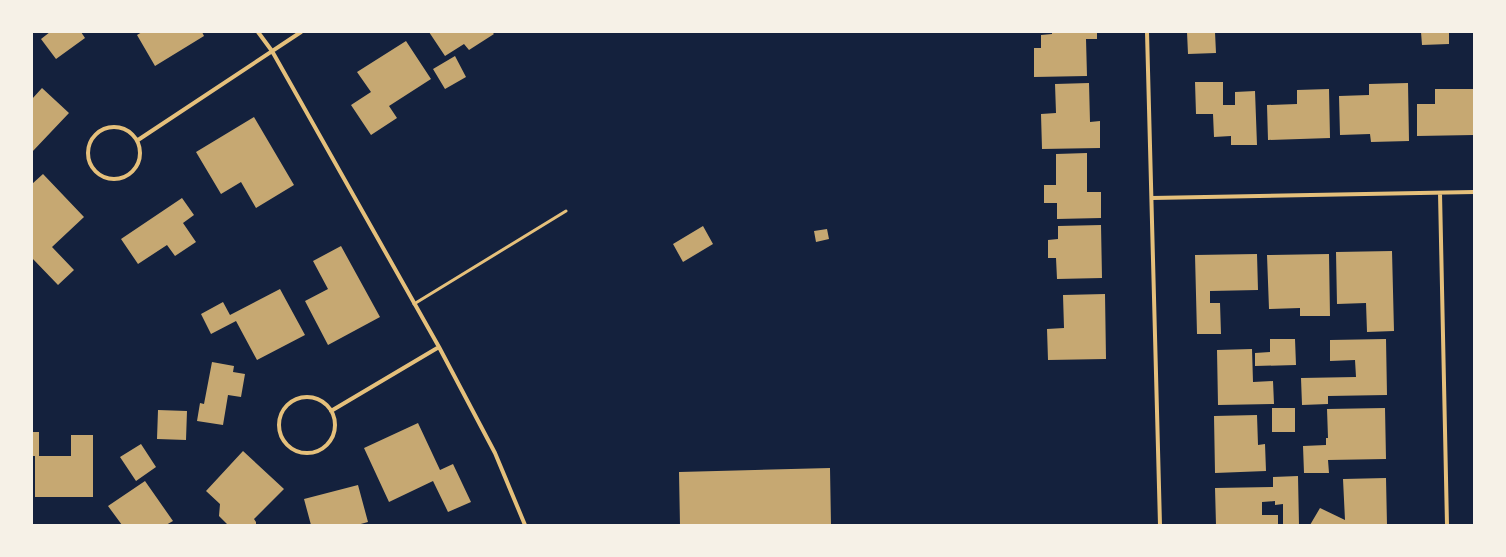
<svg xmlns="http://www.w3.org/2000/svg" width="1506" height="557" viewBox="0 0 1506 557" font-family="Overpass,sans-serif">
  <rect width="100%" height="100%" fill="#14213d"/>
  <path fill="#c6a872" d="M 50,32 L 81,32 L 85,38 L 56,59 L 41,39 Z
    M 142,32 L 202,32 L 204,36 L 155,66 L 137,35 Z
    M 429,32 L 492,32 L 494,34 L 469,50 L 464,44 L 445,56 Z
    M 1052,32 L 1097,32 L 1097,39 L 1086,39 L 1087,76 L 1034,77 L 1034,48 L 1041,48 L 1041,35 L 1052,34 Z
    M 1187,32 L 1215,32 L 1216,53 L 1188,54 Z
    M 1421,32 L 1449,32 L 1449,44 L 1422,45 Z
    M 406,41 L 431,79 L 389,106 L 397,118 L 371,135 L 351,105 L 371,92 L 357,72 Z
    M 455,56 L 466,77 L 445,89 L 433,69 Z
    M 1195,82 L 1223,82 L 1223,105 L 1235,105 L 1235,92 L 1255,91 L 1257,145 L 1231,145 L 1231,136 L 1214,137 L 1213,114 L 1196,114 Z
    M 1089,83 L 1090,122 L 1100,121 L 1100,148 L 1042,149 L 1041,114 L 1056,113 L 1055,84 Z
    M 1408,83 L 1409,141 L 1371,142 L 1370,134 L 1340,135 L 1339,96 L 1369,95 L 1369,84 Z
    M 42,88 L 69,113 L 32,152 L 32,99 Z
    M 1329,89 L 1330,138 L 1268,140 L 1267,105 L 1297,104 L 1297,90 Z
    M 1435,89 L 1474,89 L 1474,135 L 1417,136 L 1417,104 L 1435,104 Z
    M 254,117 L 294,185 L 256,208 L 241,182 L 221,194 L 196,152 Z
    M 1087,153 L 1087,192 L 1101,192 L 1101,218 L 1057,219 L 1057,203 L 1044,203 L 1044,185 L 1056,185 L 1056,154 Z
    M 43,174 L 84,217 L 52,247 L 74,270 L 58,285 L 32,258 L 32,184 Z
    M 182,198 L 194,215 L 183,223 L 196,242 L 175,256 L 167,245 L 138,264 L 121,239 Z
    M 1101,225 L 1102,278 L 1057,279 L 1056,258 L 1048,258 L 1048,240 L 1058,239 L 1058,226 Z
    M 703,226 L 713,244 L 683,262 L 673,244 Z
    M 827,229 L 829,239 L 816,242 L 814,231 Z
    M 341,246 L 380,317 L 328,345 L 305,301 L 328,289 L 313,261 Z
    M 1392,251 L 1394,331 L 1367,332 L 1366,303 L 1337,304 L 1336,252 Z
    M 1257,254 L 1258,290 L 1210,291 L 1210,303 L 1220,303 L 1221,334 L 1197,334 L 1195,255 Z
    M 1329,254 L 1330,316 L 1300,316 L 1300,308 L 1269,309 L 1267,255 Z
    M 280,289 L 305,335 L 257,360 L 236,321 L 211,334 L 201,314 L 223,302 L 230,315 Z
    M 1105,294 L 1106,359 L 1048,360 L 1047,329 L 1064,328 L 1063,295 Z
    M 1270,339 L 1295,339 L 1296,365 L 1255,366 L 1255,353 L 1270,352 Z
    M 1386,339 L 1387,395 L 1328,396 L 1328,404 L 1302,405 L 1301,378 L 1356,377 L 1355,360 L 1330,361 L 1330,340 Z
    M 1252,349 L 1253,382 L 1273,381 L 1274,404 L 1218,405 L 1217,350 Z
    M 212,362 L 234,366 L 233,372 L 245,374 L 241,397 L 228,395 L 223,425 L 197,421 L 200,403 L 204,404 Z
    M 1272,408 L 1295,408 L 1295,432 L 1272,432 Z
    M 1385,408 L 1386,459 L 1328,460 L 1329,473 L 1304,473 L 1303,446 L 1326,445 L 1326,438 L 1328,438 L 1327,409 Z
    M 158,410 L 187,411 L 186,440 L 157,439 Z
    M 1257,415 L 1258,445 L 1265,444 L 1266,471 L 1215,473 L 1214,416 Z
    M 418,423 L 440,470 L 453,464 L 471,502 L 448,512 L 433,481 L 389,502 L 364,448 Z
    M 32,432 L 39,432 L 39,456 L 71,456 L 71,435 L 93,435 L 93,497 L 35,497 L 35,456 L 32,456 Z
    M 141,444 L 156,467 L 136,481 L 120,457 Z
    M 243,451 L 284,489 L 254,519 L 256,522 L 256,525 L 228,525 L 219,516 L 220,504 L 206,491 Z
    M 830,468 L 831,525 L 680,525 L 679,472 Z
    M 1298,476 L 1299,525 L 1283,525 L 1283,504 L 1275,505 L 1275,501 L 1262,502 L 1262,515 L 1278,515 L 1278,525 L 1216,525 L 1215,488 L 1273,487 L 1273,477 Z
    M 1386,478 L 1387,525 L 1310,525 L 1320,508 L 1345,520 L 1343,479 Z
    M 145,481 L 173,521 L 166,525 L 122,525 L 108,506 Z
    M 358,485 L 368,522 L 357,525 L 311,525 L 304,499 Z"/>
  <g fill="none" stroke-linecap="round" stroke-linejoin="round">
    <path stroke="#e5c07b" stroke-width="3" d="M 414,304 L 566,211"/>
    <path stroke="#e5c07b" stroke-width="4" d="M 258,32 L 272,51 L 439,347 L 495,453 L 525,525
      M 1147,32 L 1160,525
      M88 153a26 26 0 1 1 52 0a26 26 0 1 1-52 0Z
      M 138,140 L 301,32
      M 1440,193 L 1447,525
      M 1152,198 L 1474,192
      M279 425a28 28 0 1 1 56 0a28 28 0 1 1-56 0Z
      M 331,411 L 439,347"/>
  </g>
  <rect width="1506" height="557" fill="none" stroke="#f6f1e7" stroke-width="66"/>
</svg>
